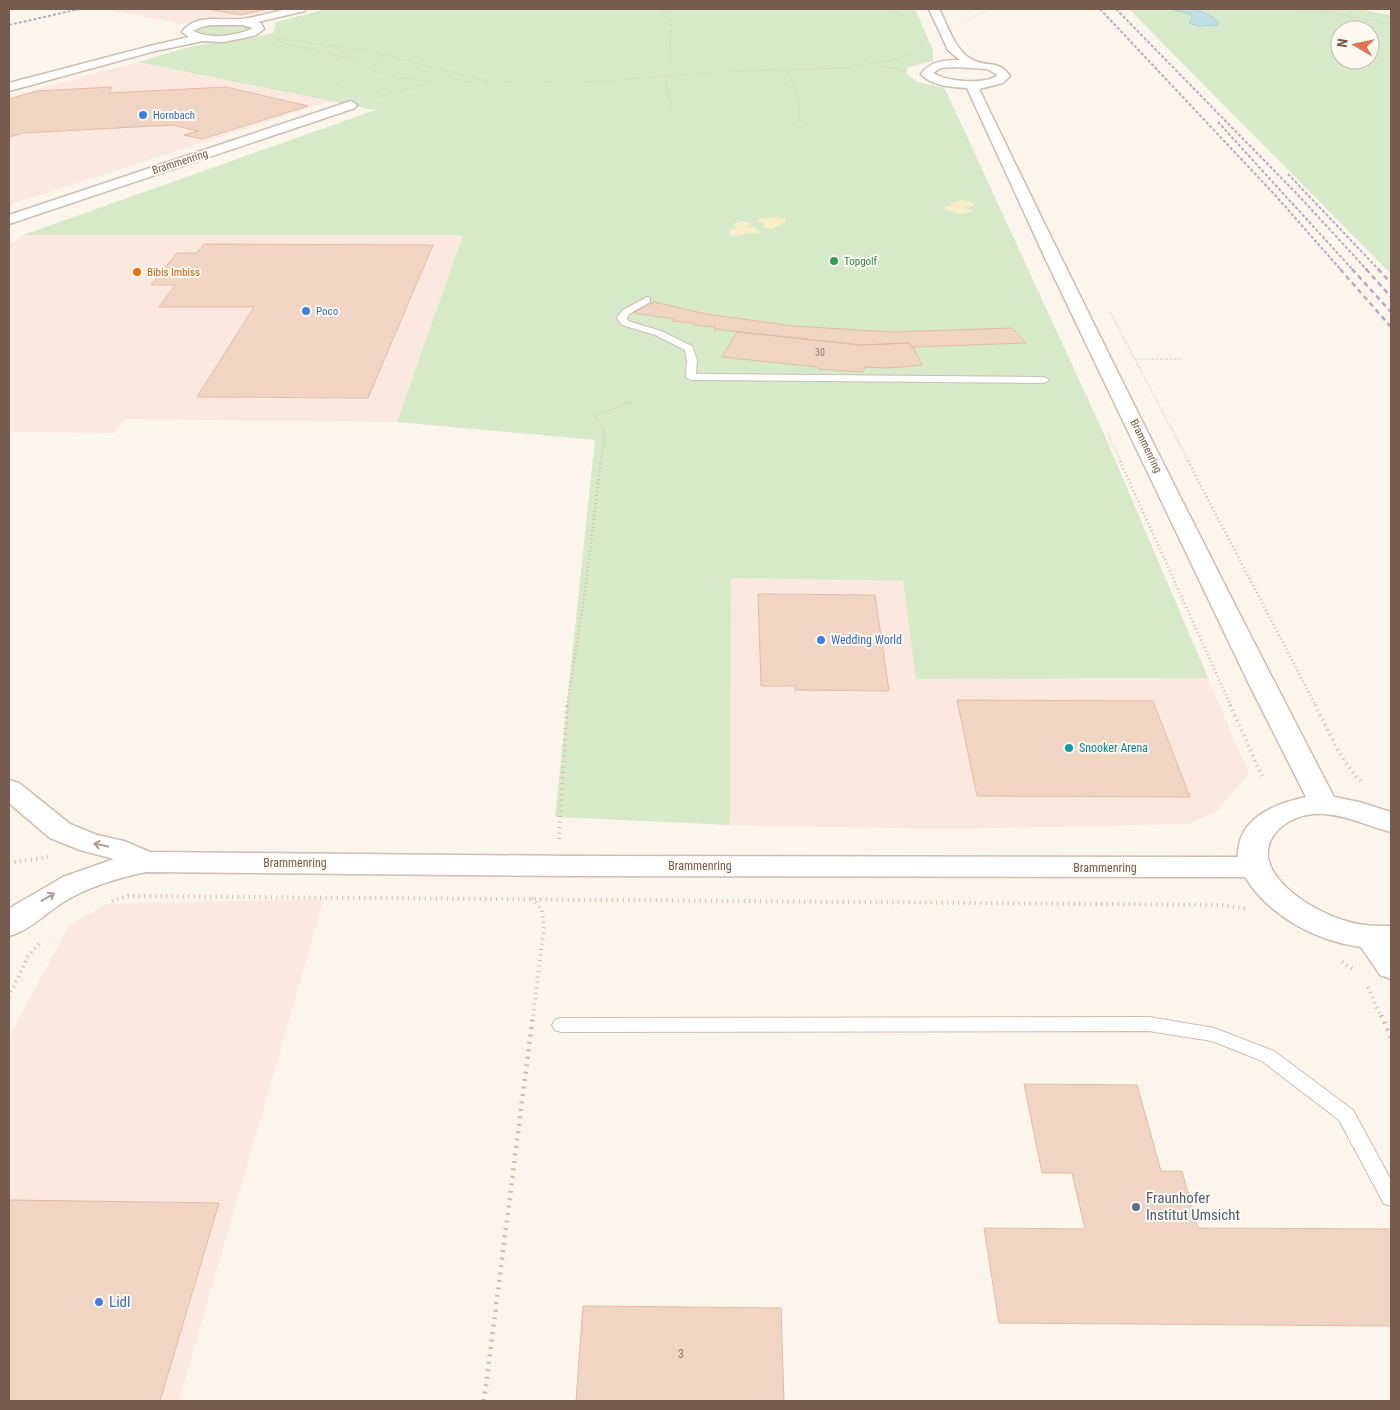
<svg xmlns="http://www.w3.org/2000/svg" width="1400" height="1410" viewBox="0 0 1400 1410" font-family="'Roboto Condensed',sans-serif">
  <rect width="100%" height="100%" fill="#fcf5eb"/>
  <path fill="#fbe8df" d="M 104,9 L 291,9 L 260,17 L 248,15 L 214,18 L 182,24 Z
    M 138,62 L 331,101 L 9,205 L 9,97 Z
    M 23,235 L 463,235 L 397,422 L 125,419 L 114,433 L 9,432 L 9,243 L 14,243 Z
    M 731,578 L 903,581 L 917,679 L 1208,678 L 1249,774 L 1215,813 L 1187,824 L 943,829 L 730,825 Z
    M 324,899 L 179,1401 L 9,1401 L 9,1038 L 69,925 L 107,904 Z"/>
  <path fill="#d6e9c9" fill-rule="evenodd" d="M 326,9 L 915,9 L 933,50 L 933,61 L 908,67 L 906,74 L 918,82 L 944,88 L 946,91 L 1104,434 L 1208,678 L 916,679 L 903,581 L 731,578 L 730,825 L 555,817 L 595,440 L 397,422 L 463,235 L 23,235 L 375,110 L 138,62 C 160,56 183,47 206,44 C 230,40 250,41 274,32 L 276,22 Z
    M 1129,9 L 1357,9 L 1391,15 L 1391,274 ZM 1340,30 L 1370,30 L 1370,60 L 1340,60 Z
    M 229,23 L 249,28 C 240,39 209,38 197,32 L 197,30 L 209,25 Z"/>
  <path fill="#f9eec8" d="M 961,200 L 973,203 L 974,206 L 964,207 L 973,211 L 962,215 L 945,209 L 945,206 L 954,206 L 950,204 Z
    M 778,217 L 784,219 L 786,222 L 772,229 L 762,227 L 766,224 L 757,221 L 761,218 Z
    M 742,221 L 751,223 L 752,225 L 746,227 L 754,227 L 762,233 C 756,235 753,232 748,233 C 741,235 738,237 730,235 L 730,230 L 737,228 L 733,224 Z"/>
  <path fill="#c0e0e5" stroke="#a6cfd6" d="M 1169,9 C 1189,9 1204,8 1218,22 L 1218,25 L 1199,26 L 1189,23 L 1192,18 L 1191,14 Z"/>
  <path fill="#f0d5c4" stroke="#e2bca5" d="M 207,9 L 267,9 L 241,15 Z
    M 112,87 L 109,93 L 226,87 L 308,106 L 202,139 L 184,135 L 198,131 L 172,125 L 23,133 L 9,137 L 9,99 L 37,91 Z
    M 204,244 L 433,245 L 368,398 L 197,397 L 254,307 L 159,307 L 175,285 L 151,285 L 177,253 L 197,253 Z
    M 654,302 L 706,314 L 793,326 L 892,332 L 1012,328 L 1026,343 L 913,347 L 911,347 L 909,343 L 861,345 L 714,329 L 715,327 L 694,325 L 695,323 L 673,321 L 675,319 L 633,313 Z
    M 737,332 L 861,345 L 909,343 L 911,347 L 913,347 L 922,365 L 887,368 L 865,367 L 863,372 L 818,369 L 817,367 L 722,357 Z
    M 758,594 L 875,595 L 889,691 L 795,690 L 795,686 L 761,686 Z
    M 957,700 L 1153,701 L 1190,797 L 977,796 Z
    M 1024,1084 L 1137,1085 L 1161,1171 L 1182,1171 L 1198,1228 L 1391,1229 L 1391,1326 L 999,1323 L 984,1228 L 1085,1229 L 1072,1173 L 1042,1173 Z
    M 9,1200 L 219,1203 L 160,1401 L 9,1401 Z
    M 583,1306 L 781,1308 L 784,1401 L 576,1401 Z"/>
  <g fill="none" stroke-linecap="round" stroke-linejoin="round">
    <g stroke="#cebdb0" stroke-width="2">
      <path id="service" d="M 647,297 L 650,298 L 650,302 L 629,314 L 627,318 L 628,321 L 661,331 L 692,346 L 697,360 L 696,374 L 1044,377 L 1049,380 L 1044,383 L 691,380 L 686,377 L 687,360 L 685,350 L 655,335 L 622,325 L 617,318 L 623,310 Z
        M 1149,1017 L 1214,1028 L 1274,1051 L 1353,1110 L 1391,1180 L 1391,1206 L 1384,1204 L 1339,1120 L 1262,1061 L 1212,1041 L 1149,1031 L 561,1032 L 555,1030 L 552,1025 L 555,1020 L 561,1018 Z"/>
    </g>
    <g stroke="#cebdb0" stroke-width="3">
      <path id="minor" d="M 288,9 L 306,9 L 305,11 L 257,22 L 261,23 L 264,29 L 256,35 L 244,38 L 223,42 L 203,41 L 155,51 L 9,91 L 9,83 L 150,46 L 189,37 L 182,32 C 195,13 221,21 241,19 C 257,17 273,12 288,9 ZM 210,25 L 242,25 L 253,28 C 237,36 210,40 193,31 L 201,27 Z
        M 929,9 L 939,9 C 948,25 955,53 975,61 C 989,67 999,60 1010,76 L 1003,83 L 979,89 C 1094,327 1212,563 1334,797 L 1359,802 L 1391,812 L 1391,832 C 1368,826 1349,816 1325,814 C 1308,813 1292,817 1279,829 C 1240,868 1312,912 1346,921 C 1361,926 1376,926 1391,926 L 1391,979 L 1380,975 L 1361,947 C 1316,941 1269,916 1245,877 L 575,876 L 146,872 C 118,878 90,886 65,901 C 47,912 29,931 9,936 L 9,909 L 15,905 L 63,877 L 114,859 L 80,850 L 50,838 L 9,803 L 9,780 L 19,783 L 70,824 L 97,835 L 124,841 L 150,852 L 575,856 L 1238,857 C 1237,818 1274,804 1306,797 L 1249,684 L 1045,258 L 967,88 C 952,87 931,86 921,74 C 930,61 945,60 960,60 L 948,50 ZM 954,67 L 987,69 L 998,75 C 985,85 947,82 933,73 L 941,68 Z
        M 351,101 L 357,105 L 355,108 L 9,224 L 9,215 Z"/>
    </g>
    <path stroke="#d5b8a6" stroke-width="1" stroke-dasharray="0.5 2" stroke-linecap="butt" d="M 659,9 L 671,21 L 670,61 L 679,74
      M 1290,9 L 1329,14
      M 1310,9 L 1391,24
      M 964,22 L 989,9
      M 276,38 L 370,51 L 488,81
      M 278,38 L 279,42 L 360,61 L 340,84 L 341,88
      M 338,47 L 351,57
      M 384,54 L 371,70 L 399,78 L 432,82 L 592,82 L 719,72 L 847,68 L 897,59 L 921,50 L 922,43 L 903,16 L 888,9
      M 876,66 L 907,71
      M 788,71 L 799,100 L 800,119
      M 665,76 L 673,112
      M 371,99 L 430,83"/>
    <path stroke="#d5b8a6" stroke-width="2" stroke-dasharray="0.5 2" stroke-linecap="butt" d="M 800,118 L 800,123
      M 1110,312 L 1189,462
      M 1135,359 L 1182,359
      M 1108,434 L 1121,462
      M 601,462 C 603,443 610,430 594,416 L 633,401"/>
    <path stroke="#d5b8a6" stroke-width="2.5" stroke-dasharray="1 3" stroke-linecap="butt" d="M 1120,461 L 1231,706
      M 1188,461 L 1316,706
      M 567,706 L 585,592 L 601,461"/>
    <path stroke="#d5b8a6" stroke-width="4" stroke-dasharray="1 4.5" stroke-linecap="butt" d="M 1230,705 L 1262,776
      M 1315,705 C 1329,732 1342,763 1363,784
      M 559,839 L 567,705
      M 9,863 L 48,857
      M 532,898 L 542,910 L 544,927 L 533,1017
      M 112,901 L 128,896 L 1221,905 L 1247,909
      M 1342,962 L 1355,971
      M 1368,987 L 1381,1017
      M 9,997 L 28,956 L 41,942"/>
    <path stroke="#d5b8a6" stroke-width="4.5" stroke-dasharray="2 5.5" stroke-linecap="butt" d="M 1381,1015 L 1391,1038
      M 484,1401 L 533,1015"/>
    <use href="#service" fill="#fff" fill-rule="evenodd"/>
    <use href="#minor" fill="#fff" fill-rule="evenodd"/>
    <path stroke="#b8a8c6" stroke-width="2" stroke-dasharray="3 2" stroke-linecap="butt" d="M 1100,9 L 1275,195 L 1341,270
      M 1116,9 L 1298,195 L 1367,270
      M 9,25 L 79,9
      M 1218,122 L 1353,270
      M 1288,174 L 1379,270"/>
    <path stroke="#b8a8c6" stroke-width="2.5" stroke-dasharray="5 4" stroke-linecap="butt" d="M 1340,269 L 1391,327
      M 1352,269 L 1391,312
      M 1366,269 L 1391,297
      M 1378,269 L 1391,283"/>
  </g>
  <defs><path id="oneway-shaft" d="M-6 0H5M1.5-3L5.5 0L1.5 3" fill="none" stroke-width="1.6" stroke-linecap="round" stroke-linejoin="round" transform="scale(1.25)"/></defs>
  <g stroke="#ad9d95">
    <use href="#oneway-shaft" transform="translate(101 845) rotate(-169)"/>
    <use href="#oneway-shaft" transform="translate(48 897) rotate(-31)"/>
  </g>
  <g fill="#3f7fe0" stroke="#fef9f1" stroke-width="2">
    <circle cx="143" cy="115" r="5"/>
    <circle cx="306" cy="311" r="5"/>
    <circle cx="821" cy="640" r="5"/>
    <circle cx="99" cy="1302" r="5"/>
  </g>
  <circle fill="#2e9e5b" stroke="#fef9f1" stroke-width="2" cx="834" cy="261" r="5"/>
  <circle fill="#e8710a" stroke="#fef9f1" stroke-width="2" cx="137" cy="272" r="5"/>
  <circle fill="#0f9aa8" stroke="#fef9f1" stroke-width="2" cx="1069" cy="748" r="5"/>
  <circle fill="#5c6f8a" stroke="#fef9f1" stroke-width="2" cx="1136" cy="1207" r="5"/>
  <g text-anchor="middle" dominant-baseline="central" stroke-width="4" stroke-linejoin="round" paint-order="stroke">
    <g font-size="10" fill="#947a6c">
      <text x="820" y="352">30</text>
    </g>
    <g font-size="11" fill="#366cbe" stroke="#fef9f1" text-anchor="start">
      <text x="153" y="115">Hornbach</text>
      <text x="316" y="311">Poco</text>
    </g>
    <g font-size="11" fill="#765c4e" stroke="#fef9f1">
      <text transform="translate(180 162) rotate(-18)">Brammenring</text>
      <text transform="translate(1146 446) rotate(64)">Brammenring</text>
    </g>
    <g font-size="11" fill="#27864d" stroke="#fef9f1" text-anchor="start">
      <text x="844" y="261">Topgolf</text>
    </g>
    <g font-size="11" fill="#c56008" stroke="#fef9f1" text-anchor="start">
      <text x="147" y="272">Bibis Imbiss</text>
    </g>
    <g font-size="12" fill="#366cbe" stroke="#fef9f1" text-anchor="start">
      <text x="831" y="640">Wedding World</text>
    </g>
    <g font-size="12" fill="#0d838f" stroke="#fef9f1" text-anchor="start">
      <text x="1079" y="748">Snooker Arena</text>
    </g>
    <g font-size="12" fill="#765c4e" stroke="#fef9f1">
      <text x="295" y="863">Brammenring</text>
      <text x="700" y="866">Brammenring</text>
      <text x="1105" y="868">Brammenring</text>
    </g>
    <g font-size="12" fill="#947a6c">
      <text x="681" y="1354">3</text>
    </g>
    <g font-size="15" fill="#4e5e75" stroke="#fef9f1" text-anchor="start">
      <text x="1146" y="1198">Fraunhofer<tspan x="1146" dy="17">Institut Umsicht</tspan></text>
    </g>
    <g font-size="15" fill="#366cbe" stroke="#fef9f1" text-anchor="start">
      <text x="109" y="1302">Lidl</text>
    </g>
  </g>
  <rect width="1400" height="1410" fill="none" stroke="#765c4e" stroke-width="20"/>
  <g transform="translate(1355 45) rotate(279)"><circle r="24" fill="#fef9f1" stroke="#c8bab0"/>
  <path d="M0-4L9 19L0 12L-9 19Z" fill="#df7457"/>
  <text y="-8" font-size="14" font-weight="bold" text-anchor="middle" fill="#765c4e">N</text>
  </g>
</svg>
